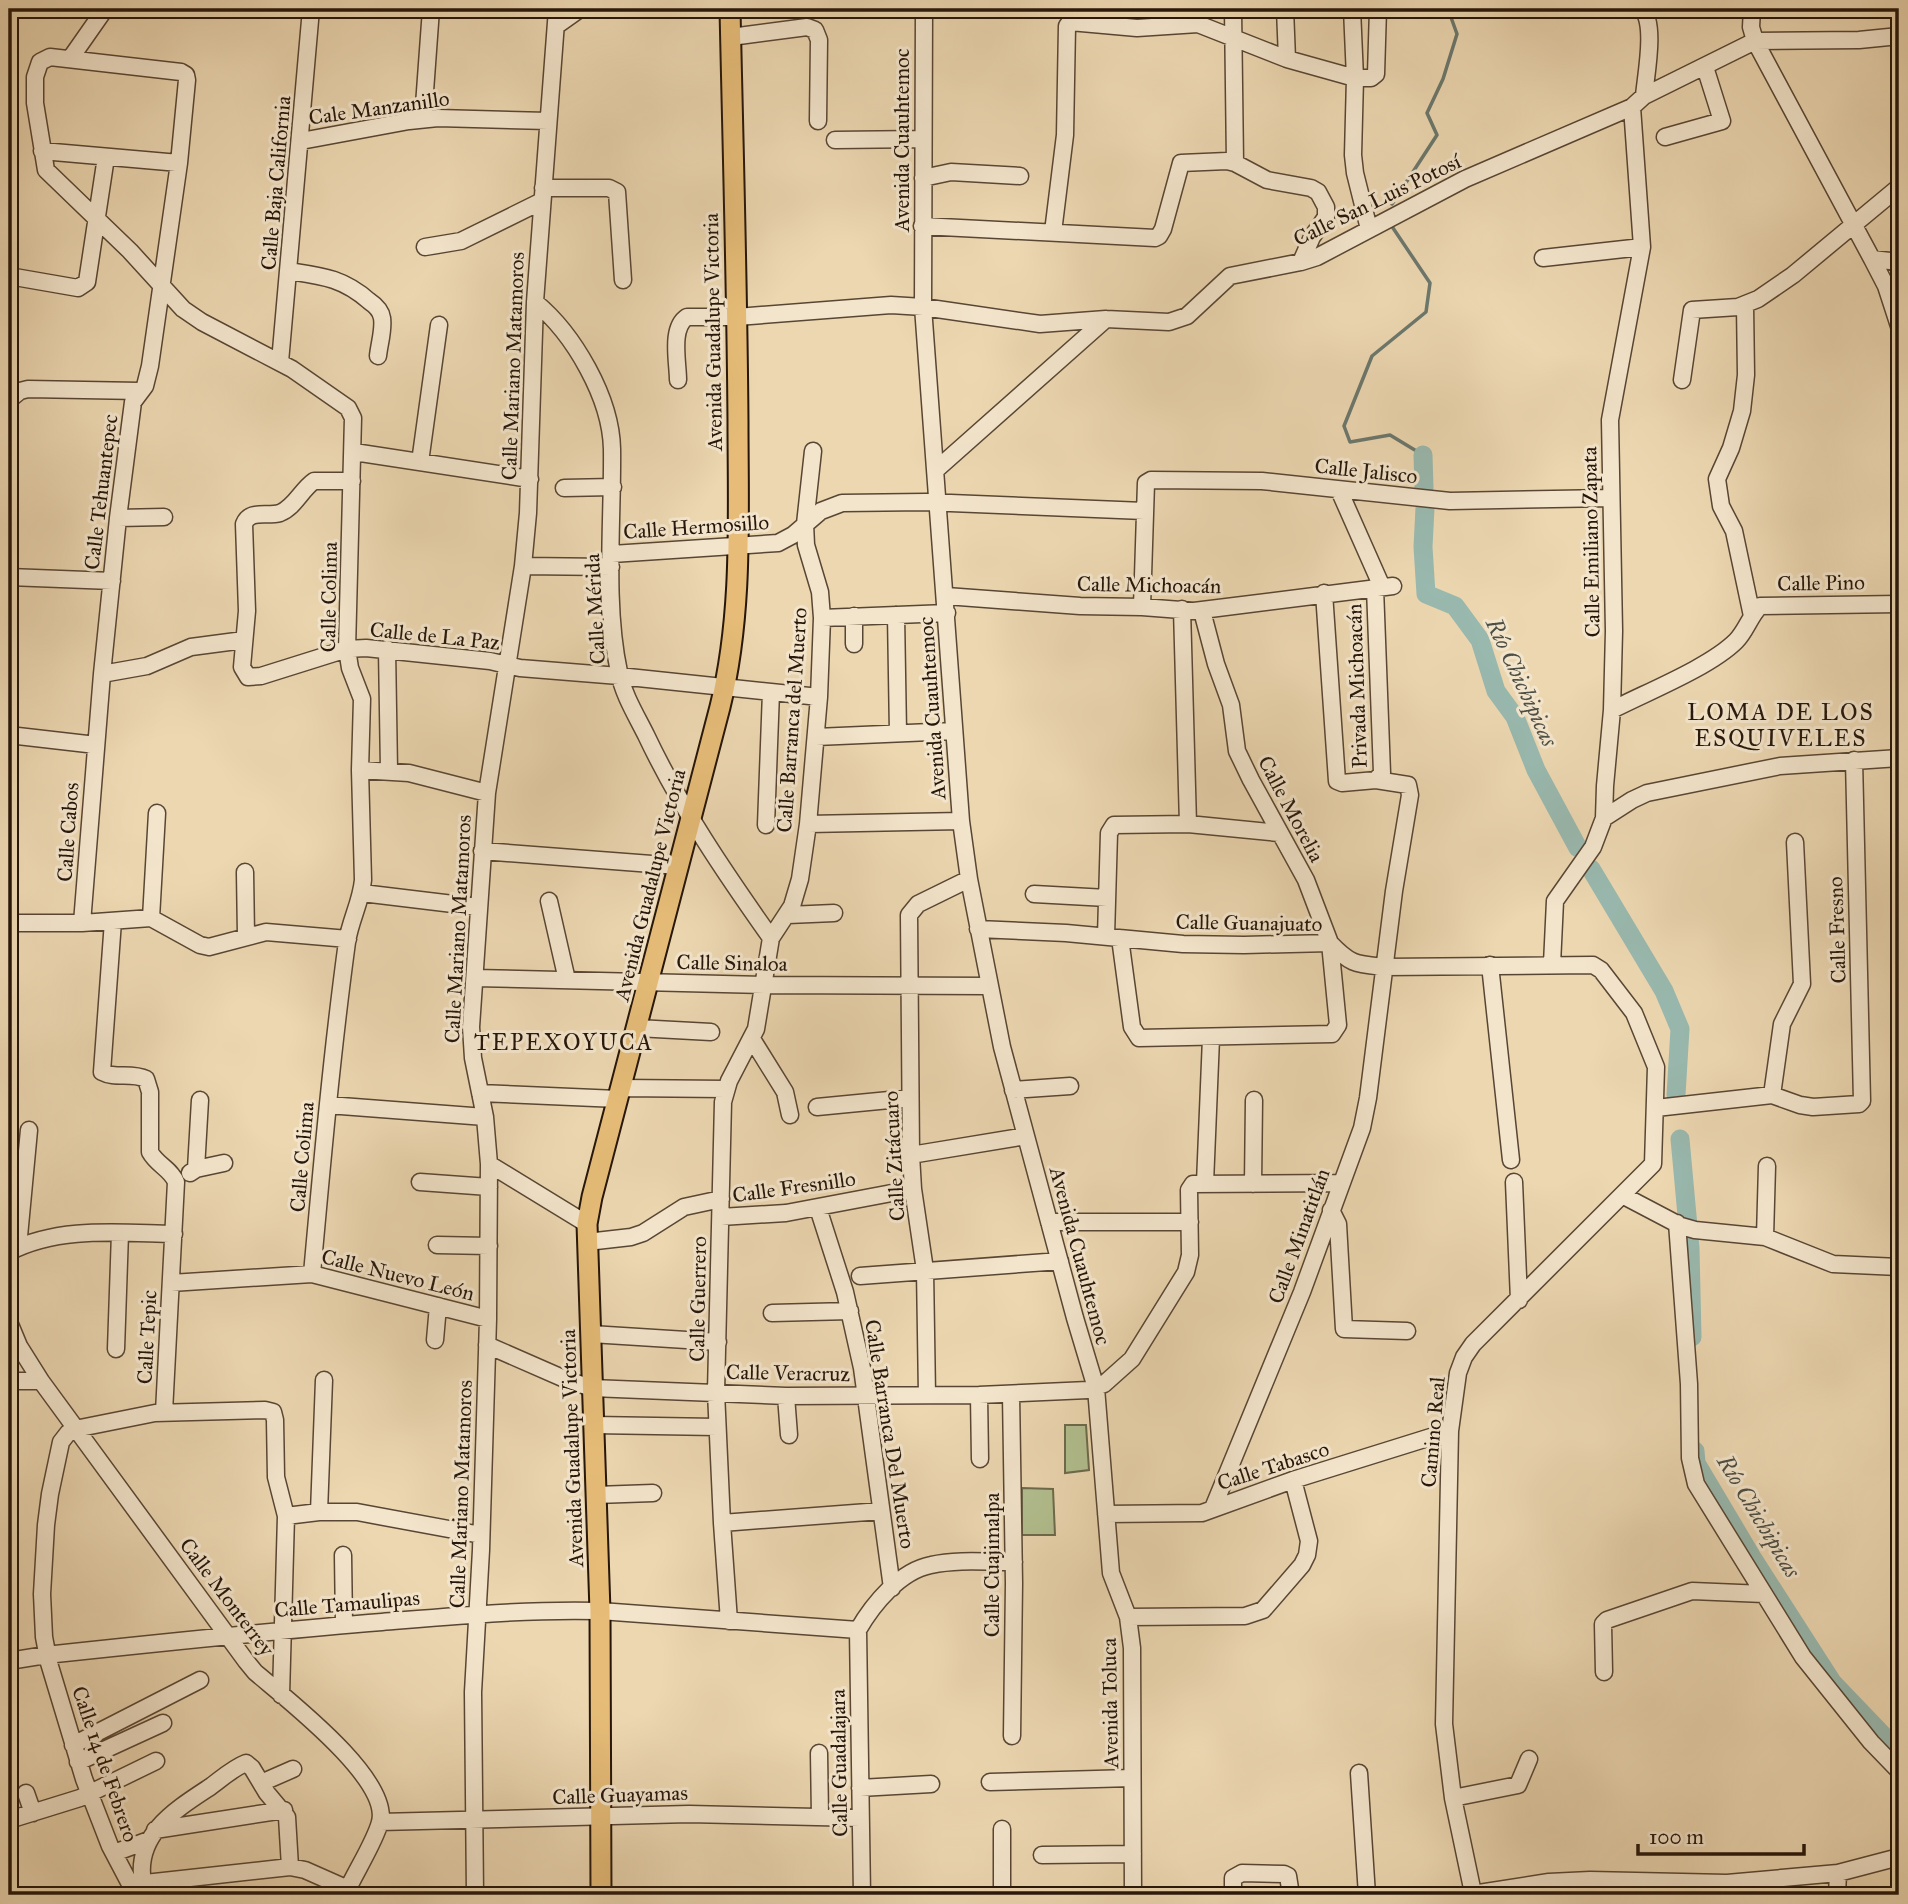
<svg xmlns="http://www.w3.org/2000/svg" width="1908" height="1904" viewBox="0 0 1908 1904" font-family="'IM FELL Great Primer',serif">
  <rect width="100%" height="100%" fill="#ecd7b1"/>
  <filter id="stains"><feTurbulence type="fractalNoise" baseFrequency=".00286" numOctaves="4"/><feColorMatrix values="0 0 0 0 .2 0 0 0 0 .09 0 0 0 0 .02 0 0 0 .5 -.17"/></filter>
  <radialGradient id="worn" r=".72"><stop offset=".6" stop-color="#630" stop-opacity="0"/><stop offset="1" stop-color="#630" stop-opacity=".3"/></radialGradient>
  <path fill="#b2bf8f" stroke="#6c6a4c" stroke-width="2" d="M 1065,1425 L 1086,1425 L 1089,1470 L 1065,1473 Z
    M 1022,1488 L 1053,1489 L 1055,1535 L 1022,1535 Z"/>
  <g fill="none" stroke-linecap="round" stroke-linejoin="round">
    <path stroke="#6b786d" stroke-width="3.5" d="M 1392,204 L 1437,135 L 1427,113 L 1443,79 L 1457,34 L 1448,9
      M 1393,228 L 1430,283 L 1426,312 L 1372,356 L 1344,426 L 1350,442 L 1390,435 L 1423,455"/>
    <path stroke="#99b9af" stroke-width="19" d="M 1423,455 L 1424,488
      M 1425,508 L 1423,547 L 1426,594 L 1455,606 L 1480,640 L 1496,691 L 1515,717 L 1536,770 L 1578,848
      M 1591,869 L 1664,991 L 1680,1029 L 1676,1095
      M 1680,1139 L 1690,1248 L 1692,1337
      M 1695,1451 L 1696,1463 L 1753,1559 L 1832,1682 L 1899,1752"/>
    <g stroke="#584634" stroke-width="19">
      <path id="minor" d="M 924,9 L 923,307 L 961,821 L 969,879 L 1002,1047 L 1075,1318 L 1096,1388 L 1111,1573 L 1128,1617 L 1132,1648 L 1133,1895
        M 1233,9 L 1235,163
        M 1285,9 L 1287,59
        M 1352,9 L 1355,78 L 1353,155 L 1355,173 L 1369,229
        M 1642,9 C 1656,24 1646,74 1644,96
        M 1752,9 L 1751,27 L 1755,41 L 1872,259
        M 556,26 L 580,9
        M 731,37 L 807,27 L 815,30 L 819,40 L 818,121
        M 70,59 L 105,9
        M 423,119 L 431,9
        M 1665,137 L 1722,121 L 1705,67
        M 835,140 L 923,139
        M 301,141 L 409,121 L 438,118 L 548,121
        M 42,151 L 179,163
        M 923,178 L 951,172 L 1020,176
        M 543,188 L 609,188 L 617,192 L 623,280
        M 922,226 L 1155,238 L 1159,236 L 1163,229 L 1181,163 L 1227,161 L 1235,163 L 1267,180 L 1311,188 L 1318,192 L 1326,207 L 1326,217 L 1312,237 L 1301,262
        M 1053,232 L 1065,135 L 1067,26 L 1070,22 L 1137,28 L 1198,24 L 1287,59 L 1355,78 L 1371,78 L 1376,74 L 1378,9
        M 425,247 L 461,241 L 542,201
        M 1543,258 L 1642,247
        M 1899,262 L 1872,259 L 1886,286 L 1899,326
        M 289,271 C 322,276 343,278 369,301 C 375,305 381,311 382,318 C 384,329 379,345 378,356
        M 9,276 L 78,288 L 87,282 L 106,157
        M 535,302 C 574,334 611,398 612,449 C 613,519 604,603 619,672 C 623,694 636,715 646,735 C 680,807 725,873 771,938
        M 1745,305 L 1746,375 L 1742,411 L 1731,448 L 1717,479 L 1721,506 L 1734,531 L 1752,616
        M 280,362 L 311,9
        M 678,380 C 678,362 670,328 687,317 L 737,317 L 891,305 L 923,307 L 1040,324 L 1106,319 L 1169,322 L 1187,316 L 1230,276 L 1301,262 L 1317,257 L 1465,179 L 1632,107 L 1644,96 L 1755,41 L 1859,40 L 1899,36
        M 1682,380 L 1692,310 L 1738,307 L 1758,299 L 1793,275 L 1899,187
        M 9,400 L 20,391 L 28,389 L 140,391
        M 354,452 L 530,479
        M 420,462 L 439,325
        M 937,469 L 1106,319
        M 352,481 L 314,481 C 301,490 295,507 280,513 C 266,517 250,509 244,524 L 247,611 L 242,667 L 248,677 L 261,676 L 347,649 L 366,648 L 490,661 L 520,668 L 619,676 L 819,697
        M 564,488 L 613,487
        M 1339,490 L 1382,587
        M 118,518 L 164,517
        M 612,554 L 778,543 L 793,535 L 821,511 L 842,503 L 926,502 L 1144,511
        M 523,566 L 611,567
        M 9,577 L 112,581
        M 1375,588 L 1382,773 L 1376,780
        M 946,596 L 1080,606 L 1142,607 L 1194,611 L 1393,586
        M 1142,607 L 1146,483 L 1151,480 L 1262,481 L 1450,501 L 1611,498
        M 1182,609 L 1188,824
        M 896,615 L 898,733
        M 822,618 L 947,613
        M 854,644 L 854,616
        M 387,649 L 389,770
        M 102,674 L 147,666 L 191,647 L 244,640
        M 1612,710 C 1647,692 1710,667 1736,641 C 1746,631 1750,616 1760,606 L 1899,604
        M 9,735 L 96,745
        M 816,737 L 954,731
        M 360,770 L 409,773 L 487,793
        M 1604,818 L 1632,800 L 1647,793 L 1780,766 L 1899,758
        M 808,824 L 961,821
        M 766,825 L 771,692
        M 482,851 L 678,866
        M 245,872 L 246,936
        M 362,893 L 478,907
        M 1034,894 L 1107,898
        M 549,901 L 567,980
        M 788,915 L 834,913
        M 151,918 L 157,813
        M 113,921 L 102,1072 C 115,1079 132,1072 146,1079 L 150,1092 L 150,1152 C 157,1165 171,1169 176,1182 L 164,1412
        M 9,923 L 82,923 L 151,918 L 200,945 L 209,947 L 266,932 L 348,939
        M 82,923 L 102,674 L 118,518 L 133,402 L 145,386 L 150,366 L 179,163 L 187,80 L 186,75 L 181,72 L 50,57 L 40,62 L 35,77 L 35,103 L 46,170 L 130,251 L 183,309 L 202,322 L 292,369 L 348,408 L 353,418 L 347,649 L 350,668 L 362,699 L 360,770 L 363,880 C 361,902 350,921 347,942 C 332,1052 322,1163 312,1274
        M 978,929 L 1066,933 L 1183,944 L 1244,945 L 1330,943 C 1351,965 1356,964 1385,967 L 1593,965 L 1601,970 L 1634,1013 L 1656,1067 L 1653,1164 L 1473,1344 L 1464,1357 L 1458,1373 L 1450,1431 L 1444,1724 L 1453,1798 L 1473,1893
        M 1106,936 L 1109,833 L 1114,825 L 1188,824 L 1279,833
        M 1120,938 L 1132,1027 L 1139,1038 L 1332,1034 L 1338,1025 L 1330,943 L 1306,880 L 1251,780 L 1237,751 L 1231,705 L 1216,664 L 1202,611
        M 1552,964 L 1555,901 L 1593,847 L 1604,818 L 1605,786 L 1612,710 L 1614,631 L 1610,420 L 1642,247 L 1632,107
        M 1490,965 L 1511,1160
        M 475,978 L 764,985 L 988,986
        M 637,1028 L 711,1032
        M 752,1039 L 785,1092 L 790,1115
        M 621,1088 L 726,1089
        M 1013,1090 L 1070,1086
        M 480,1093 L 618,1099
        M 1772,1095 L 1782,1024 L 1802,984 L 1795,842
        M 328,1105 L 485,1117
        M 817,1107 L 910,1098
        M 1656,1108 L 1772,1095 L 1800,1105 L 1813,1107 L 1859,1104 L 1862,1101 L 1854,760
        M 911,1155 L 1026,1136
        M 489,1164 L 587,1224
        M 196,1169 L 200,1100
        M 190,1173 L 196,1169 L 224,1163
        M 420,1182 L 489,1187
        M 1514,1182 L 1519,1300
        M 1205,1183 L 1211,1038
        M 1253,1184 L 1254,1100
        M 1622,1195 L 1681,1226 L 1695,1230 L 1765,1237 L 1833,1264 L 1899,1267
        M 818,1208 L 845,1292 L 862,1368 L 892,1588
        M 1331,1210 L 1338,1224 L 1344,1329 L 1407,1331
        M 721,1217 L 786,1213 L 913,1189
        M 1049,1222 L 1190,1222
        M 1677,1223 L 1689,1384 L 1690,1458 L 1696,1484 L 1803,1657 L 1871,1742 L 1899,1771
        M 1765,1237 L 1767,1166
        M 587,1242 L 631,1237 L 643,1233 L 684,1207 L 721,1199
        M 437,1245 L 489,1246
        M 18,1247 L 29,1130
        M 9,1252 C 59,1226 119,1233 174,1234
        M 860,1276 L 1060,1261
        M 171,1283 L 312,1274 L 488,1319
        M 772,1313 L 850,1311
        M 9,1322 L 19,1346 L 41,1381 L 246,1661 L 255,1672 C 285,1698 391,1779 380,1822 C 375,1842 354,1874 345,1895
        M 591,1334 L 718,1342
        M 435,1340 L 438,1306
        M 487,1345 L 567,1380 L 592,1388 L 786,1396 L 979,1395 L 1088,1390 L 1104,1384 L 1132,1359 L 1186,1272 L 1190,1255 L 1189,1190 L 1193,1184 L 1341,1183
        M 116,1349 L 120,1233
        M 9,1381 L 41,1381
        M 1011,1394 L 1014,1583 L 1012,1736
        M 927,1395 L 925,1270 L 913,1189 L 911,1155 L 909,915 L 918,904 L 969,879
        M 979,1395 L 980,1459
        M 786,1396 L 789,1435
        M 594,1425 L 717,1427
        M 596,1495 L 653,1493
        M 1213,1508 L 1302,1292 L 1362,1128 L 1368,1098 L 1394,891 L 1410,795 L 1408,785 L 1376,780 L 1342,783 L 1337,781 L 1324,593
        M 319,1512 L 324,1380
        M 1106,1514 L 1202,1513 L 1293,1480 L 1450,1431
        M 286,1516 L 319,1512 L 357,1512 L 481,1535
        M 722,1523 L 881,1511
        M 343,1555 L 344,1625
        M 1128,1617 L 1245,1616 L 1263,1610 L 1302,1565 L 1307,1555 L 1309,1541 L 1293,1480
        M 729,1621 L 722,1523 L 716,1392 L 723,1102 L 729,1081 L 756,1029 L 771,938 L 792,906 L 800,879 L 808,824 L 819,697 L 822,618 L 820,592 L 806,545 L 805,524 L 813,451
        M 858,1630 L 862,1895
        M 858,1630 C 873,1604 900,1571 931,1565 C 957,1559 987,1562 1014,1562
        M 9,1661 L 46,1655 C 158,1643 270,1631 382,1622 C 454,1616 527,1609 600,1611 L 858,1630
        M 1604,1672 L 1603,1624 L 1607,1620 L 1692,1591 L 1764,1594
        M 73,1745 L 200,1680
        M 819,1753 L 820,1816
        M 78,1762 L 163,1723
        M 1359,1773 L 1367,1895
        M 990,1782 L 1132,1778
        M 261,1783 L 293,1769
        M 860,1788 L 931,1784
        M 26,1793 L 33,1813
        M 1453,1798 L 1518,1785 L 1529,1759
        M 9,1820 L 80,1798 L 156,1761
        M 380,1822 L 689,1814 L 860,1818
        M 1002,1829 L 1002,1895
        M 155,1830 L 284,1810
        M 114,1853 L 149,1840
        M 1042,1855 L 1133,1854
        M 143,1883 C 134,1835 175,1810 210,1787 C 221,1779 233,1768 246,1763 L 252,1768 L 267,1793 L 287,1817 L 290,1867
        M 136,1884 L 290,1867 L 305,1870 L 348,1889
        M 129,1895 L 130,1884 L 110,1846 L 84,1779 L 49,1663 L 44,1637 L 42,1594 L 46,1525 L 50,1494 L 61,1442 L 68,1433 L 75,1429 L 155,1413 L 265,1410 L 273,1412 L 275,1420 L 276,1477 L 286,1516 L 281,1695
        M 475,1895 L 473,1692 L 481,1550 L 488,1319 L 489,1164 L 485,1117 L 473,1058 L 471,1027 L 487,793 L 523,566 L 528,513 L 535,302 L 557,9
        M 1233,1895 L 1233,1878 L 1242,1873 L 1284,1874 L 1288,1876 L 1291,1895
        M 1466,1895 L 1549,1882 L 1590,1880 L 1727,1883 L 1838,1873 L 1899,1857
        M 1837,1895 L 1838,1873"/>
    </g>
    <g stroke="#26160a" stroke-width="23">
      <path id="major" d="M 601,1895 L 600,1611 L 587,1224 L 592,1197 L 720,707 C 743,614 738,516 738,422 C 737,284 733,146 730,9"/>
    </g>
    <use href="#minor" stroke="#f3e5cc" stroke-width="16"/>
    <use href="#major" stroke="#e6bc78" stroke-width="19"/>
  </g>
  <g text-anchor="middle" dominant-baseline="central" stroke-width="6" stroke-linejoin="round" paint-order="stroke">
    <g font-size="21" fill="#26160a" stroke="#f3e5cc">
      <text transform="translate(379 108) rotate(-8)">Cale Manzanillo</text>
      <text transform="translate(902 140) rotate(-90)">Avenida Cuauhtemoc</text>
      <text transform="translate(276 183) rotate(-85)">Calle Baja California</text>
      <text transform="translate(1377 200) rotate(-26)">Calle San Luis Potosí</text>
      <text transform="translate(713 332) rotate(-91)">Avenida Guadalupe Victoria</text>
      <text transform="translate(513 366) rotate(-88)">Calle Mariano Matamoros</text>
      <text transform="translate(1366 471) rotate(6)">Calle Jalisco</text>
      <text transform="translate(101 492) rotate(-83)">Calle Tehuantepec</text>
      <text transform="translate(696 527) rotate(-4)">Calle Hermosillo</text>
      <text transform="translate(1591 542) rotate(-91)">Calle Emiliano Zapata</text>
      <text transform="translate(1821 583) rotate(-1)">Calle Pino</text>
      <text transform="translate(1149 585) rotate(1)">Calle Michoacán</text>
      <text transform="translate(329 597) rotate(-89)">Calle Colima</text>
      <text transform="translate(595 609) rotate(-93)">Calle Mérida</text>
      <text transform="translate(435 636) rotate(6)">Calle de La Paz</text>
      <text transform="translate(1357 686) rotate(-92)">Privada Michoacán</text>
      <text transform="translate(932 708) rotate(-94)">Avenida Cuauhtemoc</text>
      <text transform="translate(792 720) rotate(-86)">Calle Barranca del Muerto</text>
      <text transform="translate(1291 809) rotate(62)">Calle Morelia</text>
      <text transform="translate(68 832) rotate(-86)">Calle Cabos</text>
      <text transform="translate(650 885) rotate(-76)">Avenida Guadalupe Victoria</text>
      <text transform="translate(1249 923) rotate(1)">Calle Guanajuato</text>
      <text transform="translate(458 929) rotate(-87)">Calle Mariano Matamoros</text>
      <text transform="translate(1837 930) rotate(-92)">Calle Fresno</text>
      <text transform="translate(732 963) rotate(1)">Calle Sinaloa</text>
      <text transform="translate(894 1156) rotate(-93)">Calle Zitácuaro</text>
      <text transform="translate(302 1157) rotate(-85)">Calle Colima</text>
      <text transform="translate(794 1187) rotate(-8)">Calle Fresnillo</text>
      <text transform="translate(1299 1236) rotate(-70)">Calle Minatitlán</text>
      <text transform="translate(1080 1256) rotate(75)">Avenida Cuauhtemoc</text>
      <text transform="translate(398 1275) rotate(14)">Calle Nuevo León</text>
      <text transform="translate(698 1299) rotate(-89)">Calle Guerrero</text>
      <text transform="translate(147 1337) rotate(-87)">Calle Tepic</text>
      <text transform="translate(788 1373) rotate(1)">Calle Veracruz</text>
      <text transform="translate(1433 1432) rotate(-85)">Camino Real</text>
      <text transform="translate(890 1434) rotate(81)">Calle Barranca Del Muerto</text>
      <text transform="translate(572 1448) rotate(-92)">Avenida Guadalupe Victoria</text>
      <text transform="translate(1273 1466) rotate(-18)">Calle Tabasco</text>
      <text transform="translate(461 1494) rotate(-88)">Calle Mariano Matamoros</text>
      <text transform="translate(992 1565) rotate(-90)">Calle Cuajimalpa</text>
      <text transform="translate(227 1597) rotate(53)">Calle Monterrey</text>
      <text transform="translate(347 1604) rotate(-5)">Calle Tamaulipas</text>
      <text transform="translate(1110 1703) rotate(-91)">Avenida Toluca</text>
      <text transform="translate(839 1763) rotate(-91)">Calle Guadalajara</text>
      <text transform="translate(105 1764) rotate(71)">Calle 14 de Febrero</text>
      <text transform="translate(620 1795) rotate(-2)">Calle Guayamas</text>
    </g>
    <g font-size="23" font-style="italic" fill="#4e4f44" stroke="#f3e5cc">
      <text transform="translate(1522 682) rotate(65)">Río Chichipicas</text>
      <text transform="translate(1759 1516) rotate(59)">Río Chichipicas</text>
    </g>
    <g font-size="23" letter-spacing="2" fill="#26160a" stroke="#f3e5cc">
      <text x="1781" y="712">LOMA DE LOS<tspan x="1781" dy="26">ESQUIVELES</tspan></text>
      <text x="564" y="1042">TEPEXOYUCA</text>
    </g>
  </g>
  <rect width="1908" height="1904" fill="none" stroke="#ecd7b1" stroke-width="35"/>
  <rect x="10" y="10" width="1887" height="1883" fill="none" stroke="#26160a" stroke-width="3.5"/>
  <rect x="18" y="18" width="1873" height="1869" fill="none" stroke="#26160a" stroke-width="2"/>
  <path d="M1638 1844v10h166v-10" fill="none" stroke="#26160a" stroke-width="3.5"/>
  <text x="1649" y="1844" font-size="21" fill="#26160a" stroke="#f3e5cc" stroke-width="5" paint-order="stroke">100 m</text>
  <rect width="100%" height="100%" filter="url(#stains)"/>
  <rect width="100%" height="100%" fill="url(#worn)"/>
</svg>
